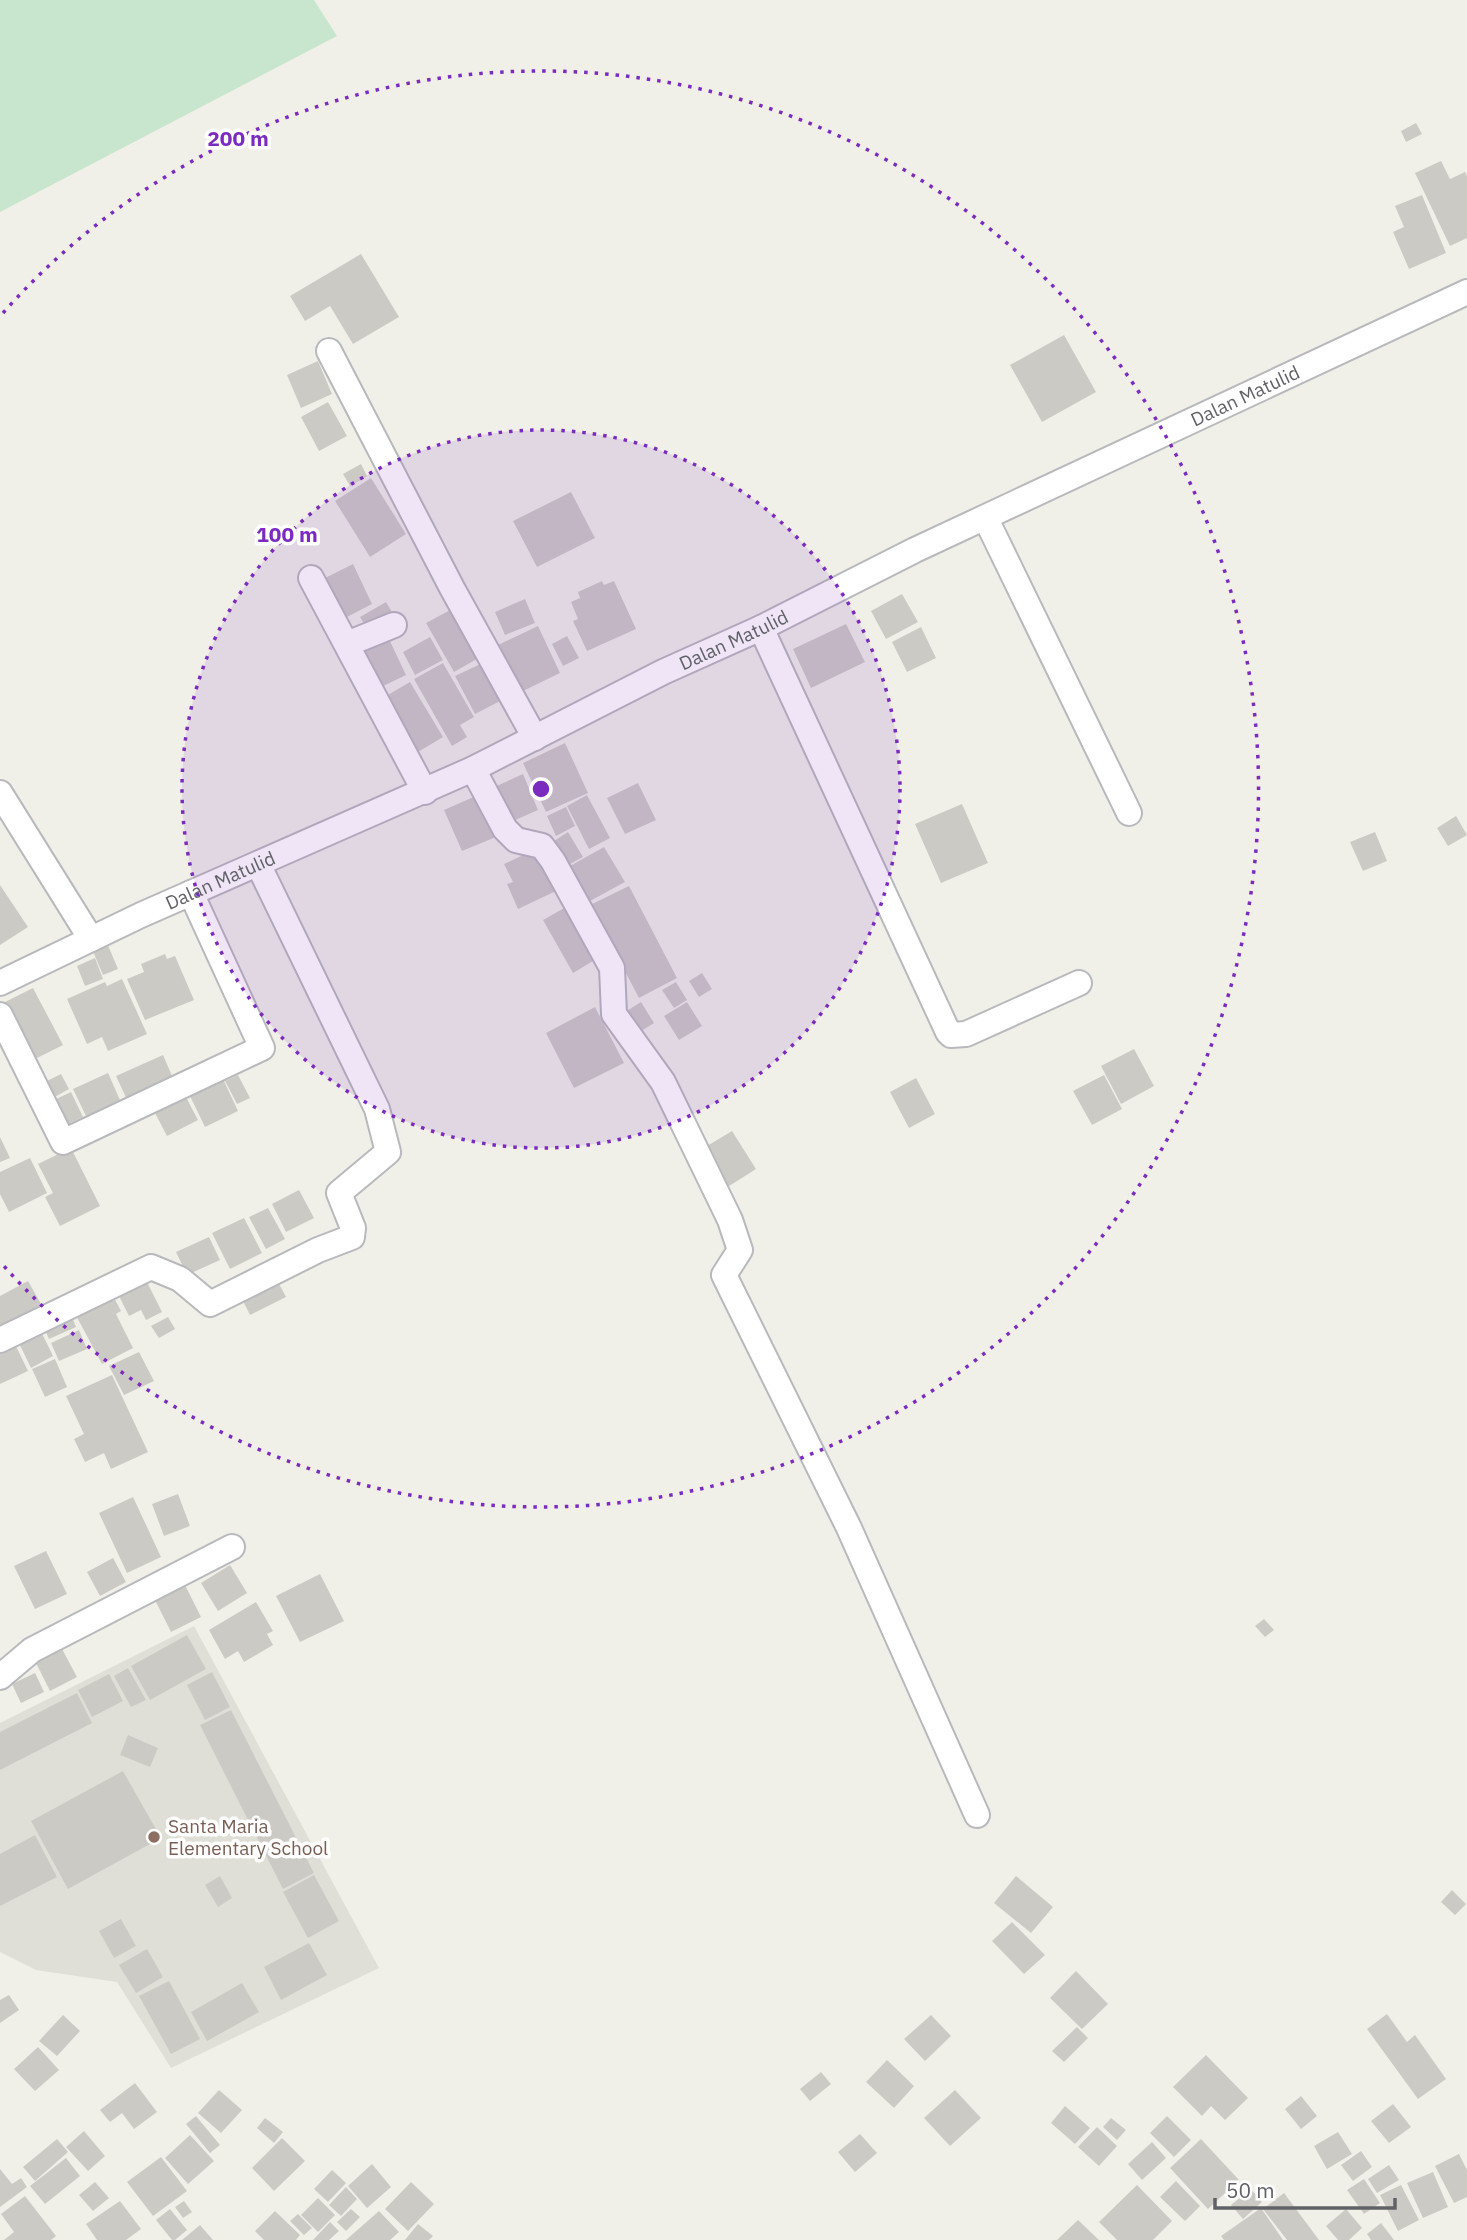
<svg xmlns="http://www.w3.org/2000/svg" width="1467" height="2240" viewBox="0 0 1467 2240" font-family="'IBM Plex Sans',sans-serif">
  <rect width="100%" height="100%" fill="#f0f0e9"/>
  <path fill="#e0dfd7" d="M 194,1626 L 379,1968 L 171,2068 L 117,1982 L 36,1970 L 0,1952 L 0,1723 Z"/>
  <path fill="#c8e5cd" d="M 0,0 L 314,0 L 337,36 L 0,212 Z"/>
  <path fill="#cccac5" d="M 1416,123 L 1422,134 L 1406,142 L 1401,131 Z
    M 1441,161 L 1450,179 L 1465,172 L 1467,176 L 1467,238 L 1450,246 L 1415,173 Z
    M 1422,195 L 1446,253 L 1409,269 L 1393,232 L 1404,227 L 1395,206 Z
    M 361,254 L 399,317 L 353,344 L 330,306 L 305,321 L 290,296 Z
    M 1064,335 L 1096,392 L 1042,422 L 1010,365 Z
    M 318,361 L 332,394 L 301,408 L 287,375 Z
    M 328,402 L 347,436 L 319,451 L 301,417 Z
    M 361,464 L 367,476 L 350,486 L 343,474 Z
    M 371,478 L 406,534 L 370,557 L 335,501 Z
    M 571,492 L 595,538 L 537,567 L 513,521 Z
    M 353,564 L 372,604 L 345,618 L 325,578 Z
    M 602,581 L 604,585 L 614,581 L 636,629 L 587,651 L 573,621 L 578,619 L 571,602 L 580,598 L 578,592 Z
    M 902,594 L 918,622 L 886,639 L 871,611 Z
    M 525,599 L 535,623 L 505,635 L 495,612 Z
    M 386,602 L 393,614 L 367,629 L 360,617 Z
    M 454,608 L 482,656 L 454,672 L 426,623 Z
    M 846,624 L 865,662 L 811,688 L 793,649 Z
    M 538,626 L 560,673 L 521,692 L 498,645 Z
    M 921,627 L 936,658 L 907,672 L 892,642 Z
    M 567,636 L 579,658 L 563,666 L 552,644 Z
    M 388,637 L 406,675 L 375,690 L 357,652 Z
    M 430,637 L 443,660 L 415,675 L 403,652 Z
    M 489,660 L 508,697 L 475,714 L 455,676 Z
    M 443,663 L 474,717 L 460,725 L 467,737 L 452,746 L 414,679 Z
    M 410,682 L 443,737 L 413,755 L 381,699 Z
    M 565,743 L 588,793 L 546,812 L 523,763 Z
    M 523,774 L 538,810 L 506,824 L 490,789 Z
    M 638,783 L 656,820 L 625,834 L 607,798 Z
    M 478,795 L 496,837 L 462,851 L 444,810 Z
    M 587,795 L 610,838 L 589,849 L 567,806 Z
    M 962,804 L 988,863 L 941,883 L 915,824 Z
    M 566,807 L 575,826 L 556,836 L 547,816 Z
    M 1456,816 L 1467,835 L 1448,846 L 1437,828 Z
    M 568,832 L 583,857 L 568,865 L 554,841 Z
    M 1375,832 L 1387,861 L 1363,871 L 1350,842 Z
    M 604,847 L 625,882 L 590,901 L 570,866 Z
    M 536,849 L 556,891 L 518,909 L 507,884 L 513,882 L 504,864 Z
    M 0,885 L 28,927 L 0,945 Z
    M 629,886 L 677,978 L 639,998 L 590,905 Z
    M 573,903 L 603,955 L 573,973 L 543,920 Z
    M 107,943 L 118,969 L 103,975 L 92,949 Z
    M 165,954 L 167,959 L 175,956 L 194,1000 L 145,1020 L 127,979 L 144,972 L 141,964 Z
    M 95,958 L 103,979 L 85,986 L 77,966 Z
    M 702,973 L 712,989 L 699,997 L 689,981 Z
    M 122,979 L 147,1034 L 108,1051 L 102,1037 L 87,1044 L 67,999 L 105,982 L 107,986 Z
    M 676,982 L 687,1000 L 674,1008 L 662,990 Z
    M 33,988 L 63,1045 L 31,1061 L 1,1004 Z
    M 641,1002 L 654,1023 L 638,1033 L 625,1012 Z
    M 687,1002 L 702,1026 L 679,1040 L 664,1016 Z
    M 595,1007 L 624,1063 L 574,1088 L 546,1033 Z
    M 1134,1049 L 1154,1086 L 1121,1104 L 1101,1066 Z
    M 163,1055 L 176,1085 L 130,1106 L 116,1076 Z
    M 108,1073 L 120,1100 L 86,1116 L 73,1089 Z
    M 61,1074 L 69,1089 L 53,1098 L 45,1082 Z
    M 238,1075 L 250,1098 L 237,1104 L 225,1081 Z
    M 1104,1075 L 1122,1109 L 1092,1125 L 1073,1091 Z
    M 916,1078 L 935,1114 L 909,1128 L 890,1092 Z
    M 223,1079 L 238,1111 L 205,1127 L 189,1094 Z
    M 71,1092 L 83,1117 L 66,1125 L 54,1100 Z
    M 186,1097 L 198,1120 L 167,1136 L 155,1113 Z
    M 732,1131 L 756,1169 L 726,1188 L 702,1149 Z
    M 0,1137 L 10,1158 L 0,1162 Z
    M 71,1148 L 100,1206 L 60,1226 L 45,1197 L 53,1193 L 38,1164 Z
    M 30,1158 L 47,1193 L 9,1212 L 0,1194 L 0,1172 Z
    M 299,1190 L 314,1218 L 286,1232 L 272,1204 Z
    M 268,1208 L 285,1239 L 266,1249 L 249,1217 Z
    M 244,1218 L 262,1253 L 230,1269 L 212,1233 Z
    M 209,1237 L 220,1260 L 187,1275 L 176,1252 Z
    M 144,1276 L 162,1312 L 146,1320 L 141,1310 L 129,1316 L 116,1290 Z
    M 276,1278 L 286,1297 L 250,1315 L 240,1295 Z
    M 28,1281 L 45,1311 L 0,1334 L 0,1296 Z
    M 110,1290 L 121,1311 L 116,1314 L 133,1348 L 102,1364 L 73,1310 Z
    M 70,1312 L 76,1327 L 49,1339 L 42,1324 Z
    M 168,1317 L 175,1329 L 159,1338 L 151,1326 Z
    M 38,1325 L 53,1356 L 31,1368 L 15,1335 Z
    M 79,1330 L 87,1349 L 59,1361 L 51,1343 Z
    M 12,1338 L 28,1371 L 0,1384 L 0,1344 Z
    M 139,1352 L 154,1381 L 124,1395 L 109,1366 Z
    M 55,1359 L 67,1387 L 45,1397 L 32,1369 Z
    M 112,1375 L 148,1452 L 111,1469 L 104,1453 L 85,1462 L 74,1439 L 84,1434 L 66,1396 Z
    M 178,1494 L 190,1526 L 164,1536 L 152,1504 Z
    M 133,1497 L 161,1557 L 127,1573 L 99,1513 Z
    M 46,1551 L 67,1594 L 35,1609 L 14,1566 Z
    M 113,1558 L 126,1582 L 100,1596 L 87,1572 Z
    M 230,1565 L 247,1593 L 218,1611 L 201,1583 Z
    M 320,1574 L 344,1621 L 300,1642 L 276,1596 Z
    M 185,1585 L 201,1617 L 171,1632 L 155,1600 Z
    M 256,1602 L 273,1631 L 267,1634 L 273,1645 L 244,1662 L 238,1651 L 225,1659 L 209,1630 Z
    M 1264,1619 L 1274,1630 L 1265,1637 L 1255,1626 Z
    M 187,1635 L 206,1669 L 150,1700 L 131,1666 Z
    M 61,1647 L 77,1677 L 50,1691 L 35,1661 Z
    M 128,1668 L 146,1700 L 131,1707 L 114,1676 Z
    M 212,1672 L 230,1707 L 205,1720 L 187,1685 Z
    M 35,1673 L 44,1692 L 21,1703 L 12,1684 Z
    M 109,1674 L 123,1701 L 92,1717 L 78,1690 Z
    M 77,1693 L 92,1723 L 0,1770 L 0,1732 Z
    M 231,1710 L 314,1873 L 283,1889 L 200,1725 Z
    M 128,1735 L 158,1748 L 150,1767 L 120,1755 Z
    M 123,1771 L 161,1838 L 68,1889 L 31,1821 Z
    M 35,1835 L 57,1877 L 0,1906 L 0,1854 Z
    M 314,1875 L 339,1921 L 308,1938 L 283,1892 Z
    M 220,1876 L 232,1898 L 218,1907 L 205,1885 Z
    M 1016,1876 L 1053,1907 L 1031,1933 L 994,1903 Z
    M 1452,1890 L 1466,1904 L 1455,1915 L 1441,1902 Z
    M 121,1919 L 136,1946 L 114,1958 L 99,1931 Z
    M 1012,1922 L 1045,1955 L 1024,1974 L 992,1941 Z
    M 309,1943 L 327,1975 L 281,2000 L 264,1967 Z
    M 147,1949 L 163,1977 L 136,1993 L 119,1965 Z
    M 1076,1971 L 1108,2004 L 1082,2029 L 1050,1998 Z
    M 169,1981 L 200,2039 L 171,2054 L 139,1996 Z
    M 242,1983 L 259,2012 L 207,2041 L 191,2012 Z
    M 9,1995 L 19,2010 L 0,2023 L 0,2000 Z
    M 1387,2014 L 1407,2042 L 1415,2035 L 1446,2079 L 1418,2099 L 1367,2029 Z
    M 63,2015 L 80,2031 L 57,2056 L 39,2041 Z
    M 931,2015 L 951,2036 L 925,2061 L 904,2039 Z
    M 1077,2027 L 1088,2038 L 1064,2062 L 1052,2051 Z
    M 38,2047 L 59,2070 L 35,2091 L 14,2069 Z
    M 1206,2055 L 1248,2098 L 1225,2120 L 1211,2106 L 1202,2116 L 1173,2087 Z
    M 887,2060 L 914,2086 L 894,2108 L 866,2082 Z
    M 821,2072 L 831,2084 L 810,2101 L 800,2089 Z
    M 135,2083 L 157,2112 L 134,2129 L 122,2113 L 110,2122 L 100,2110 Z
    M 219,2090 L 242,2110 L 221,2133 L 198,2113 Z
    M 955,2090 L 981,2118 L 950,2146 L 924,2118 Z
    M 1301,2096 L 1317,2116 L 1301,2129 L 1285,2109 Z
    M 1393,2104 L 1411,2127 L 1389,2143 L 1371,2121 Z
    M 1065,2106 L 1090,2128 L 1075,2144 L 1051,2123 Z
    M 196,2116 L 220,2145 L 210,2153 L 186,2124 Z
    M 1167,2116 L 1191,2140 L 1174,2157 L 1150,2133 Z
    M 265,2118 L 283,2132 L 274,2143 L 257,2128 Z
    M 1111,2118 L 1126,2130 L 1117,2140 L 1103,2127 Z
    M 1097,2127 L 1117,2146 L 1099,2166 L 1078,2147 Z
    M 84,2131 L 105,2156 L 88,2171 L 66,2147 Z
    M 1338,2132 L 1352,2154 L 1327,2169 L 1314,2146 Z
    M 860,2134 L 877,2153 L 855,2172 L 838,2152 Z
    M 190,2135 L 214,2161 L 188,2184 L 165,2158 Z
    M 282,2138 L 305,2161 L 274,2191 L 252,2168 Z
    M 57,2139 L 68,2152 L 35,2181 L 23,2167 Z
    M 1201,2139 L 1239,2180 L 1208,2209 L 1170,2168 Z
    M 1152,2142 L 1166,2158 L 1142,2180 L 1128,2164 Z
    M 1361,2151 L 1372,2167 L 1353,2181 L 1341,2165 Z
    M 1459,2154 L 1467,2170 L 1467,2197 L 1454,2203 L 1435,2166 Z
    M 161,2157 L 187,2191 L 153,2216 L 127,2182 Z
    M 66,2158 L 80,2176 L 45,2204 L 30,2186 Z
    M 372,2164 L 391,2187 L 367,2208 L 348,2186 Z
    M 1389,2165 L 1399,2180 L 1377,2193 L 1368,2179 Z
    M 0,2169 L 12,2184 L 21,2178 L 27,2187 L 0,2207 Z
    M 332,2170 L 346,2183 L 328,2202 L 314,2189 Z
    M 1433,2172 L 1448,2207 L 1423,2218 L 1407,2183 Z
    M 1364,2179 L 1380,2203 L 1364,2214 L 1347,2190 Z
    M 1176,2181 L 1200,2206 L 1185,2221 L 1160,2197 Z
    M 95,2182 L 109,2198 L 93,2211 L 79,2195 Z
    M 411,2182 L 434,2204 L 408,2231 L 385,2209 Z
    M 1137,2185 L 1172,2221 L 1153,2240 L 1117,2240 L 1099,2222 Z
    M 1401,2185 L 1419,2220 L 1398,2231 L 1380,2195 Z
    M 346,2187 L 357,2199 L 341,2216 L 329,2205 Z
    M 1251,2189 L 1262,2202 L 1243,2219 L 1231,2205 Z
    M 1284,2193 L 1319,2240 L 1287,2240 L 1263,2209 Z
    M 25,2196 L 56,2236 L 51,2240 L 4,2240 L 14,2232 L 1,2214 Z
    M 318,2198 L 335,2215 L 318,2232 L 301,2215 Z
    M 120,2201 L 141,2229 L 126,2240 L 97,2240 L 86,2224 Z
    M 184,2201 L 192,2212 L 183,2218 L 175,2207 Z
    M 1261,2208 L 1283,2240 L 1224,2240 L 1221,2236 Z
    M 170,2209 L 187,2230 L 175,2240 L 172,2240 L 156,2220 Z
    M 351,2209 L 360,2217 L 346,2231 L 337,2222 Z
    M 1346,2209 L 1362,2228 L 1349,2240 L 1338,2240 L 1326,2226 Z
    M 275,2211 L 300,2235 L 296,2240 L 264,2240 L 255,2231 Z
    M 379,2211 L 399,2232 L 390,2240 L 346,2240 Z
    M 298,2214 L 312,2228 L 304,2235 L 290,2221 Z
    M 1078,2220 L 1099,2240 L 1057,2240 Z
    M 330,2222 L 339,2231 L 329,2240 L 313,2240 Z
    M 1381,2223 L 1394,2240 L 1371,2240 L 1367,2234 Z
    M 418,2224 L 433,2236 L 429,2240 L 405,2240 Z
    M 200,2225 L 213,2240 L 182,2240 Z"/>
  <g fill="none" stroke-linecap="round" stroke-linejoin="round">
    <g stroke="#b8b9bd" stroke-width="28">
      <g id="minor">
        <path d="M 329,351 L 452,588 L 535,738"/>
        <path d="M 986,519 L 1129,813"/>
        <path d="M 311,578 L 425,792"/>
        <path d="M 761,628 L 948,1032 L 951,1035 L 966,1034 L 1079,983"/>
        <path d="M 347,644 L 394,625"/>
        <path d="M 473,769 L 505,829 L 516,840 L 542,846 L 553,861 L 612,968 L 614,1014 L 663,1082 L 730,1220 L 740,1250 L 724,1275 L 849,1528 L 977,1815"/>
        <path d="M 0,793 L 91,939"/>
        <path id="s1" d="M 0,983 L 141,915 L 473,769 L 663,672 L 761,628 L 915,550 L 1467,292"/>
        <path d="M 0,1015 L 63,1142 L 262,1048 L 191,893"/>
        <path d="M 0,1340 L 151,1267 L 180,1279 L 210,1304 L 318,1250 L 352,1237 L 353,1228 L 339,1193 L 388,1152 L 377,1109 L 258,864"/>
        <path d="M 0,1677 L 32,1650 L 232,1547"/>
      </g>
    </g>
    <use href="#minor" stroke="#fff" stroke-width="24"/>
  </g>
  <circle cx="541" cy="789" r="359" fill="#7b2cbf" fill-opacity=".12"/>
  <g fill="none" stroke="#7b2cbf" stroke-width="3.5" stroke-dasharray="3.5 7">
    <circle cx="541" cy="789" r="359"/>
    <path d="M3 313A718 718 0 1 1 3 1265"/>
  </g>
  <circle fill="#8d6e63" stroke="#fff" stroke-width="2.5" cx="154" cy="1837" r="7"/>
  <g text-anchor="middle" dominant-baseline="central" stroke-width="7" stroke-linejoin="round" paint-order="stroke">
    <g font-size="19" fill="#606267" stroke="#fff">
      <text stroke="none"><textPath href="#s1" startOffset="1377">Dalan Matulid</textPath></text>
      <text stroke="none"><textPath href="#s1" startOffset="810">Dalan Matulid</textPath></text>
      <text stroke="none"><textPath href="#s1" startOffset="243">Dalan Matulid</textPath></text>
    </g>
    <g font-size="19" fill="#785e54" stroke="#fff" text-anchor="start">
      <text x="168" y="1826">Santa Maria<tspan x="168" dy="22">Elementary School</tspan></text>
    </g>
  </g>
  <circle cx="541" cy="789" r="10" fill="#7b2cbf" stroke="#fff" stroke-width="3.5"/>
  <g font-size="21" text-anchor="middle" font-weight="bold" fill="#7b2cbf" stroke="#fff" stroke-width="7" stroke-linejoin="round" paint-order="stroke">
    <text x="238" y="146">200 m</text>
    <text x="287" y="542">100 m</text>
  </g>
  <path d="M1215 2198v10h180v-10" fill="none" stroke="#606267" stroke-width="3.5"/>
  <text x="1226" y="2198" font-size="21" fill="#606267" stroke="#ffffff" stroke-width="5" paint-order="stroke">50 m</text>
</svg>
